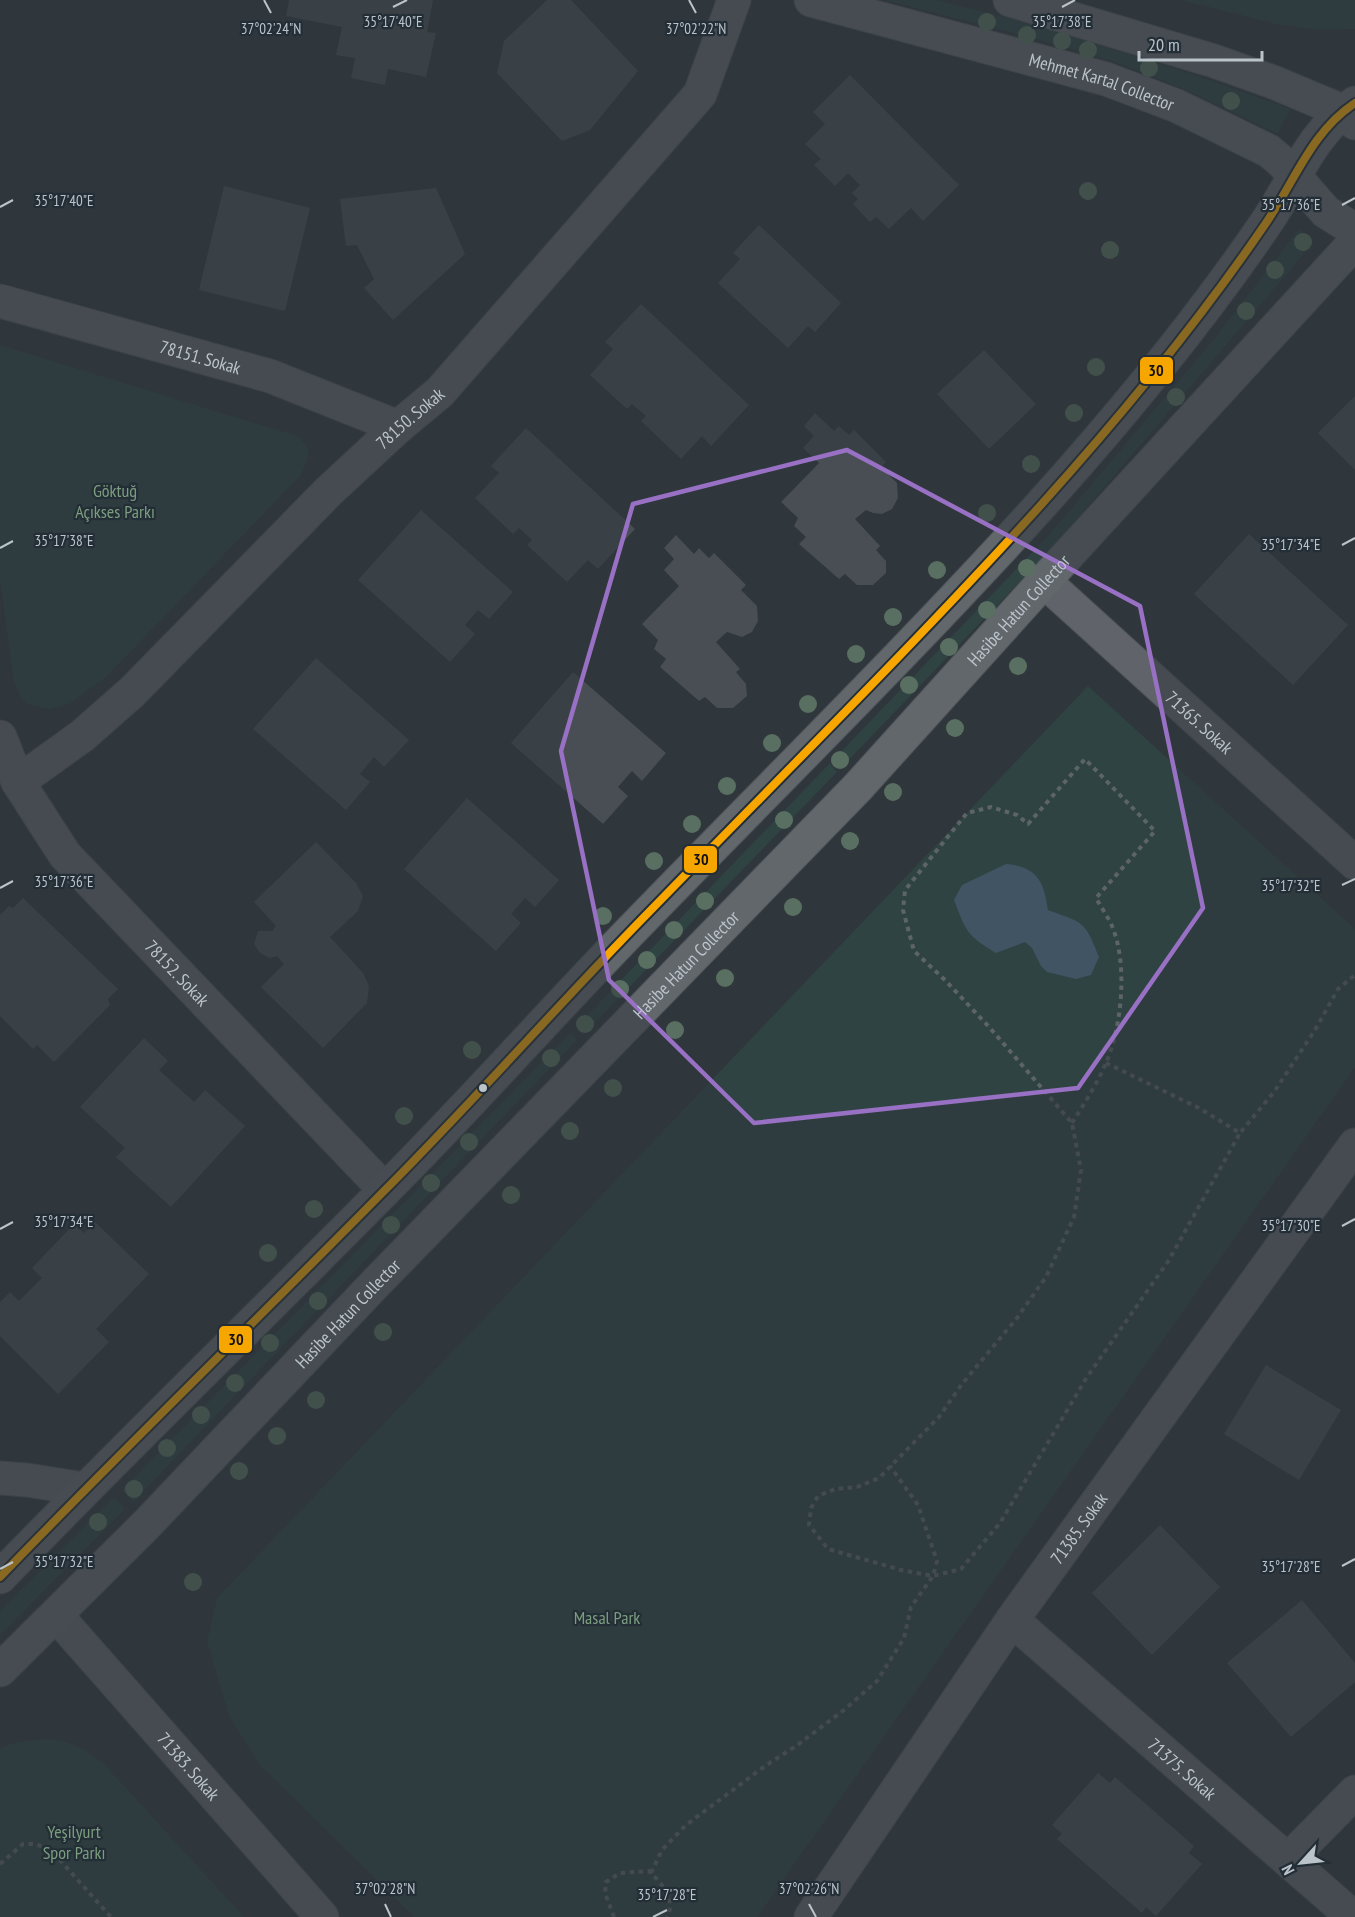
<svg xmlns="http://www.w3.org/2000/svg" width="1355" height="1917" viewBox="0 0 1355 1917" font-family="'PT Sans Narrow',sans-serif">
  <rect width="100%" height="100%" fill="#2f363c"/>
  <path fill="#2f4343" d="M 884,0 L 935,0 L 1039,26 L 1207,79 L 1290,109 L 1278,134 L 1184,89 L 1112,61 L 1037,39 Z
    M 1180,0 L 1355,0 L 1355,29 L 1320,30 L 1281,25 Z
    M 1299,229 L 1314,242 L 1055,545 L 843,766 L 835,758 L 1048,536 L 1214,339 Z
    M 0,345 L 297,436 C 314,450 309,458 300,476 L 107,676 L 69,704 L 50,709 L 29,705 L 20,696 L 14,682 L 0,580 Z
    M 1088,686 L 1355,929 L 1355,1067 L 757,1917 L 414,1917 L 260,1765 L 229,1716 L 207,1641 L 217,1598 Z
    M 830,763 L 837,772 L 583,1035 L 576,1027 Z
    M 571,1032 L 577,1040 L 133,1502 L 122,1490 Z
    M 114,1497 L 125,1509 L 0,1635 L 0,1611 Z
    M 46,1739 C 72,1741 82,1747 103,1763 L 244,1917 L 0,1917 L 0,1749 C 14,1741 30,1740 46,1739 Z"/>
  <path fill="#405464" d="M 1006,864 C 1037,867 1044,881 1048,910 C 1083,923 1085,920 1099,957 L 1091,975 L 1076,979 L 1047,972 L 1041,966 L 1032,948 L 1025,942 L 996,953 C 966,935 966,931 954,900 L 962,885 Z"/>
  <path fill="#484e53" d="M 289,0 L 433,0 L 427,32 L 436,33 L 426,77 L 388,69 L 385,85 L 351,78 L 355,58 L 336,55 L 342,27 L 286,16 Z
    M 547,0 L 571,0 L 638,71 L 590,130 L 562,141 L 497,73 L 504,41 Z
    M 850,75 L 959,185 L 923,221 L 911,208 L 889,229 L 876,217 L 870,222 L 853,204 L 858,199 L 852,193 L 860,185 L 848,173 L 835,186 L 814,165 L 821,159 L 805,144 L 825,124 L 813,112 Z
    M 224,186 L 310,208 L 285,311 L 199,290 Z
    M 436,188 L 465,254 L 393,320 L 364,288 L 374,279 L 357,245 L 346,246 L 340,199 Z
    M 759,225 L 841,303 L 815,332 L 808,326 L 788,348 L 718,283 L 740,259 L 733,253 Z
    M 641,304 L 749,405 L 711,446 L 702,436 L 681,459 L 641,421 L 646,416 L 632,404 L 627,409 L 590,375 L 613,349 L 605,342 Z
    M 984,350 L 1036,404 L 989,449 L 937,394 Z
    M 1355,396 L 1355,470 L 1318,433 Z
    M 815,413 L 834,431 L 839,426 L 849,435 L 854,430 L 886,462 L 881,467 L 897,483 L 898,498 L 892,509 L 882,514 L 873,513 L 866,510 L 855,519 L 880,546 L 876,550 L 886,561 L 886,573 L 873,585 L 857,585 L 845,574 L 839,579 L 799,544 L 806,537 L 794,526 L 798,518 L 781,502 L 819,463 L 803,448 L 814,436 L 804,426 Z
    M 526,428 L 635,529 L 598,569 L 588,560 L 567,582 L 527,545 L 532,540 L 519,528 L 513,534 L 475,498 L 499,473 L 491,466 Z
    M 421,510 L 513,592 L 489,619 L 478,610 L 465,625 L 475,634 L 450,662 L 358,580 Z
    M 1249,534 L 1348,625 L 1293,685 L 1194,594 Z
    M 676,535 L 694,554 L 699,548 L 709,558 L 714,553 L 746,585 L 741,590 L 757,606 L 758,621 L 752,632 L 742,637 L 727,632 L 716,642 L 740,669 L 736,672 L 746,684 L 747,696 L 733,708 L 717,708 L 705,697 L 699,701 L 660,667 L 666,659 L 654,649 L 658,640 L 642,624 L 679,586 L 664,570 L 674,559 L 664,548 Z
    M 316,658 L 409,740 L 384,767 L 374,757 L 360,774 L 370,782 L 346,810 L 253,729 Z
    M 573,672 L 666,753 L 642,781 L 632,771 L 618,787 L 628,796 L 603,824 L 511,743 Z
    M 467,798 L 559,880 L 535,907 L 525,898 L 511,914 L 521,923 L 496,951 L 404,869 Z
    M 316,842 L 356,883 L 363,896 L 358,911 L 330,937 L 363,973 L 369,986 L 367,1003 L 323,1048 L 261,987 L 284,964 L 277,956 L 270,958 L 260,953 L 254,944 L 258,931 L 272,931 L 276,926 L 254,902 Z
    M 23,898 L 118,989 L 108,999 L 110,1005 L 54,1062 L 37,1045 L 33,1049 L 0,1016 L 0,915 L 9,906 L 13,908 Z
    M 144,1038 L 168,1061 L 159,1070 L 194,1102 L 205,1090 L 245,1126 L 171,1207 L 116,1157 L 125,1148 L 80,1107 Z
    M 95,1222 L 149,1274 L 96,1329 L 109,1342 L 58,1394 L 0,1336 L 0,1302 L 10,1292 L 19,1301 L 42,1278 L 32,1268 L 74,1224 L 84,1233 Z
    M 1266,1365 L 1341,1410 L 1299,1480 L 1224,1434 Z
    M 1160,1525 L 1220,1587 L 1152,1655 L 1092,1593 Z
    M 1302,1600 L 1355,1663 L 1355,1682 L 1291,1737 L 1227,1663 Z
    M 1098,1773 L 1110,1783 L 1115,1777 L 1194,1846 L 1189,1853 L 1202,1864 L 1156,1916 L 1146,1907 L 1142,1913 L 1057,1839 L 1062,1834 L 1052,1825 Z"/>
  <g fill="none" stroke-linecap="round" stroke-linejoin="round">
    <g stroke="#4d5256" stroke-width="35">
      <g id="minor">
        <path id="s1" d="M 0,301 L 270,376 L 398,427"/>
        <path id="s2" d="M 1044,581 L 1355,863"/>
        <path id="s3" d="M 0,737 L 18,782 L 65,855 L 385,1190"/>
        <path id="s4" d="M 18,782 L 82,736 L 132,692 L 328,492 L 398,427 L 440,392 L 700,94 L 734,0"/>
        <path d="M 0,1478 L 27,1480 L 84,1489"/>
        <path id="s5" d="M 56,1615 L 322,1917"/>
        <path id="s6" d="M 1012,1620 L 1353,1917"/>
        <path d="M 1289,1859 L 1355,1792"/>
        <path id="s7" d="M 811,1917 L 1012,1620 L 1355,1145"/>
      </g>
    </g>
    <g stroke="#4d5358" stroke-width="35">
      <g id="major">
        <path id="s8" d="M 811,0 L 1106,79 L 1177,106 L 1269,151 L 1282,162 L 1326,212 L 1355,230"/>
        <path d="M 1010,0 L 1214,61 L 1273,82 L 1342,111 L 1355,123"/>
        <path d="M 0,1577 C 126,1446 257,1320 384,1191 C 465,1110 541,1024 620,942 C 760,797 904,656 1040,506 C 1121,416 1198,323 1266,223 C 1295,181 1311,132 1355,103"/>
        <path id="s9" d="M 0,1670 L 146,1525 L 372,1287 L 858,787 L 1044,581 L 1355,242"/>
      </g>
    </g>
    <path stroke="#5d6468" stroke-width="4" stroke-dasharray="4.5 4.5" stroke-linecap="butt" d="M 1106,1063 L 1199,1108 L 1240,1133 L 1274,1092 L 1315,1030 L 1338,989 L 1355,975
      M 1072,1123 C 1084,1104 1097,1084 1106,1063 C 1122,1026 1128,964 1112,926 C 1108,917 1101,907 1096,898 L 1155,831 L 1085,759 L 1028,824 L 1017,815 L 991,807 L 967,813 L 905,890 L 903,910 L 914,951 L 945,980 L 990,1028 L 1072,1123 L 1081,1170 L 1074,1217 L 1046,1277 L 1017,1318 L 962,1384 L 939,1417 L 879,1478 L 857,1487 L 835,1489 L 818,1496 L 811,1508 L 809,1525 L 828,1549 L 901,1570 L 933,1576 L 961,1569 L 1000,1523 L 1087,1377 L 1169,1260 L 1240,1133
      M 0,1864 L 23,1844 L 36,1844 L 47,1849 L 58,1858 L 111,1917
      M 651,1873 L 662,1850 L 686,1825 L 765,1766 L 796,1746 L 844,1710 L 877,1681 L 904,1638 L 911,1607 L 933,1576 L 937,1561 L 918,1505 L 890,1466
      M 614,1917 L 605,1893 L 606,1882 L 620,1873 L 649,1871 C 661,1883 677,1899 667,1917"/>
    <use href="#minor" stroke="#60646a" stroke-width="33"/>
    <use href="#major" stroke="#62676c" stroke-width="33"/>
    <g stroke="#232e36" stroke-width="12">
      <path id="bus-1" d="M 0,1577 C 126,1446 257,1320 384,1191 C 465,1110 541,1024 620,942 C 760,797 904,656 1040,506 C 1121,416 1198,323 1266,223 C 1295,181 1311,132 1355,103"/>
    </g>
    <use href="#bus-1" stroke="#f7a600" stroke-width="8"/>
  </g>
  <g fill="#596f61">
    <circle cx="987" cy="22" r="9"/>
    <circle cx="1027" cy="35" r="9"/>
    <circle cx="1062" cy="41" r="9"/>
    <circle cx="1088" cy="50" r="9"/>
    <circle cx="1149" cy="68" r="9"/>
    <circle cx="1231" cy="101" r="9"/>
    <circle cx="1088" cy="191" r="9"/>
    <circle cx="1303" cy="242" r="9"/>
    <circle cx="1110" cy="250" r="9"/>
    <circle cx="1275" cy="270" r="9"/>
    <circle cx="1246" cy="311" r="9"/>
    <circle cx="1096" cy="367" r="9"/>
    <circle cx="1176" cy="397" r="9"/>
    <circle cx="1074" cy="413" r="9"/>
    <circle cx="1031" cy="464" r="9"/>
    <circle cx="987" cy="513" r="9"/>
    <circle cx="1027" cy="568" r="9"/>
    <circle cx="937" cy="570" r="9"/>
    <circle cx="987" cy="610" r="9"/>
    <circle cx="893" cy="617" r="9"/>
    <circle cx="949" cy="647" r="9"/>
    <circle cx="856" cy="654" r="9"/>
    <circle cx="1018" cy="666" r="9"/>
    <circle cx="909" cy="685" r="9"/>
    <circle cx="808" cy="704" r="9"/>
    <circle cx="955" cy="728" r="9"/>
    <circle cx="772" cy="743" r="9"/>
    <circle cx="840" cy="760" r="9"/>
    <circle cx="727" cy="786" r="9"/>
    <circle cx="893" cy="792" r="9"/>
    <circle cx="784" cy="820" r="9"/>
    <circle cx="692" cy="824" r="9"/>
    <circle cx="850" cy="841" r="9"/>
    <circle cx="654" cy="861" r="9"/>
    <circle cx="705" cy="901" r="9"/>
    <circle cx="793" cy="907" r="9"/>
    <circle cx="603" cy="916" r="9"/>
    <circle cx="674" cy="930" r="9"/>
    <circle cx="647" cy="960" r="9"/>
    <circle cx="725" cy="978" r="9"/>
    <circle cx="620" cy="989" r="9"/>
    <circle cx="585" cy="1024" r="9"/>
    <circle cx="675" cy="1030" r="9"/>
    <circle cx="472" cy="1050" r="9"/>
    <circle cx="551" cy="1058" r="9"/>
    <circle cx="613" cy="1088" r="9"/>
    <circle cx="404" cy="1116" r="9"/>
    <circle cx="570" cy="1131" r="9"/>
    <circle cx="469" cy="1142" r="9"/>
    <circle cx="431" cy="1183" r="9"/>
    <circle cx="511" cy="1195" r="9"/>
    <circle cx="314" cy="1209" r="9"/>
    <circle cx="391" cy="1225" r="9"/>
    <circle cx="268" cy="1253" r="9"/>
    <circle cx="318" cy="1301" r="9"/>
    <circle cx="383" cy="1332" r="9"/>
    <circle cx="270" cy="1343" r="9"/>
    <circle cx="235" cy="1383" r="9"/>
    <circle cx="316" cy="1400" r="9"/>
    <circle cx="201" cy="1415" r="9"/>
    <circle cx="277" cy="1436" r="9"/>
    <circle cx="167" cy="1448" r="9"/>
    <circle cx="239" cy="1471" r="9"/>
    <circle cx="134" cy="1489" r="9"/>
    <circle cx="98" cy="1522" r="9"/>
    <circle cx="193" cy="1582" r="9"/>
  </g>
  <path d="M0 0H1355V1917H0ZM 847,450 L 1140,606 L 1203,908 L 1078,1088 L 754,1123 L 609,980 L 561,751 L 633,504 Z" fill="#2f363c" fill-opacity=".55" fill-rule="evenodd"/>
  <path fill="none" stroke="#9870c4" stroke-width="4.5" stroke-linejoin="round" d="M 847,450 L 1140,606 L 1203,908 L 1078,1088 L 754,1123 L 609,980 L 561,751 L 633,504 Z"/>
  <path fill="none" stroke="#bbc3cb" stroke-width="2" d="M 264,0 L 271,13M 689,0 L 696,13M 393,7 L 407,0M 1062,7 L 1075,0M 1342,205 L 1355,198M 0,207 L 13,200M 1342,545 L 1355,538M 0,548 L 13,541M 1342,885 L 1355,879M 0,888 L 13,881M 1342,1226 L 1355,1219M 0,1229 L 13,1222M 1342,1566 L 1355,1559M 0,1569 L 13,1562M 385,1904 L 391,1917M 809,1904 L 816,1917M 653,1917 L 667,1910"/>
  <circle fill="#bbc3cb" stroke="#232e36" stroke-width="2" cx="483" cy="1088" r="5"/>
  <g text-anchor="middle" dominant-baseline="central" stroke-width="4.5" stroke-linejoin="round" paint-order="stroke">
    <g font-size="18" fill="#bbc3cb" stroke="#232e36">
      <text stroke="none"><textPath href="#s8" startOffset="302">Mehmet Kartal Collector</textPath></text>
      <text stroke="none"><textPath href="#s1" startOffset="208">78151. Sokak</textPath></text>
      <text stroke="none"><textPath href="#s4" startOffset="536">78150. Sokak</textPath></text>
      <text stroke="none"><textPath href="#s9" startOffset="1470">Hasibe Hatun Collector</textPath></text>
      <text stroke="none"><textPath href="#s2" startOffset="210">71365. Sokak</textPath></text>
      <text stroke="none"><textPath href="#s9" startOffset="984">Hasibe Hatun Collector</textPath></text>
      <text stroke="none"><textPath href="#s3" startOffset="298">78152. Sokak</textPath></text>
      <text stroke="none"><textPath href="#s9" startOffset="498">Hasibe Hatun Collector</textPath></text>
      <text stroke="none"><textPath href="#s7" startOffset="472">71385. Sokak</textPath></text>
      <text stroke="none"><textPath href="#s5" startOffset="201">71383. Sokak</textPath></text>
      <text stroke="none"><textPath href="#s6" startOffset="226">71375. Sokak</textPath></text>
    </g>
    <g font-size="18" fill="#7c9e7f" stroke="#232e36">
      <text x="115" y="490">Göktuğ<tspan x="115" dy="21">Açıkses Parkı</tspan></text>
      <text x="607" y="1617">Masal Park</text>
      <text x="74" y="1831">Yeşilyurt<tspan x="74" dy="21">Spor Parkı</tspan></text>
    </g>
  </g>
  <g font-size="15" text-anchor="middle" fill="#bbc3cb" stroke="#232e36" stroke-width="4.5" stroke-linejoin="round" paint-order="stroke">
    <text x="1062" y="27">35°17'38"E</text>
    <text x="393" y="27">35°17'40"E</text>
    <text x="271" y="34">37°02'24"N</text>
    <text x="696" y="34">37°02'22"N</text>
    <text x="64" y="206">35°17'40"E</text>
    <text x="1291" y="210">35°17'36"E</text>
    <text x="64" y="546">35°17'38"E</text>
    <text x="1291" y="550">35°17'34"E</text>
    <text x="64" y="887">35°17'36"E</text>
    <text x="1291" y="891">35°17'32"E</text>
    <text x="64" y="1227">35°17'34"E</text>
    <text x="1291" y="1231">35°17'30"E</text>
    <text x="64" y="1567">35°17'32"E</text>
    <text x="1291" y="1572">35°17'28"E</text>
    <text x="385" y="1894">37°02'28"N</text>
    <text x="809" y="1894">37°02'26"N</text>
    <text x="667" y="1900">35°17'28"E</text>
  </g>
  <g stroke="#232e36" stroke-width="2">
    <rect x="1139" y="356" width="35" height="29" rx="6" fill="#f7a600"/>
    <rect x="683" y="845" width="35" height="29" rx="6" fill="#f7a600"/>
    <rect x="218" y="1325" width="35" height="29" rx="6" fill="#f7a600"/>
  </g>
  <g font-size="16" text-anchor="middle" font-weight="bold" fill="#111">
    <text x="1156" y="376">30</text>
    <text x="701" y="865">30</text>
    <text x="236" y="1345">30</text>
  </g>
  <g transform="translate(1301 1863) rotate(243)" stroke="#232e36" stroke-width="4.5" paint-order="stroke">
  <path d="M0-4.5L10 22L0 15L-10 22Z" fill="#bbc3cb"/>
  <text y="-9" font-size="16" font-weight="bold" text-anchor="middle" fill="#bbc3cb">N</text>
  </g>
  <path d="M1139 51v9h123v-9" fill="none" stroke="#bbc3cb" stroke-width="3"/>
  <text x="1148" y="51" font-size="18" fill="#bbc3cb" stroke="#232e36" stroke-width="4.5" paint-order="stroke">20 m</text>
</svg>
